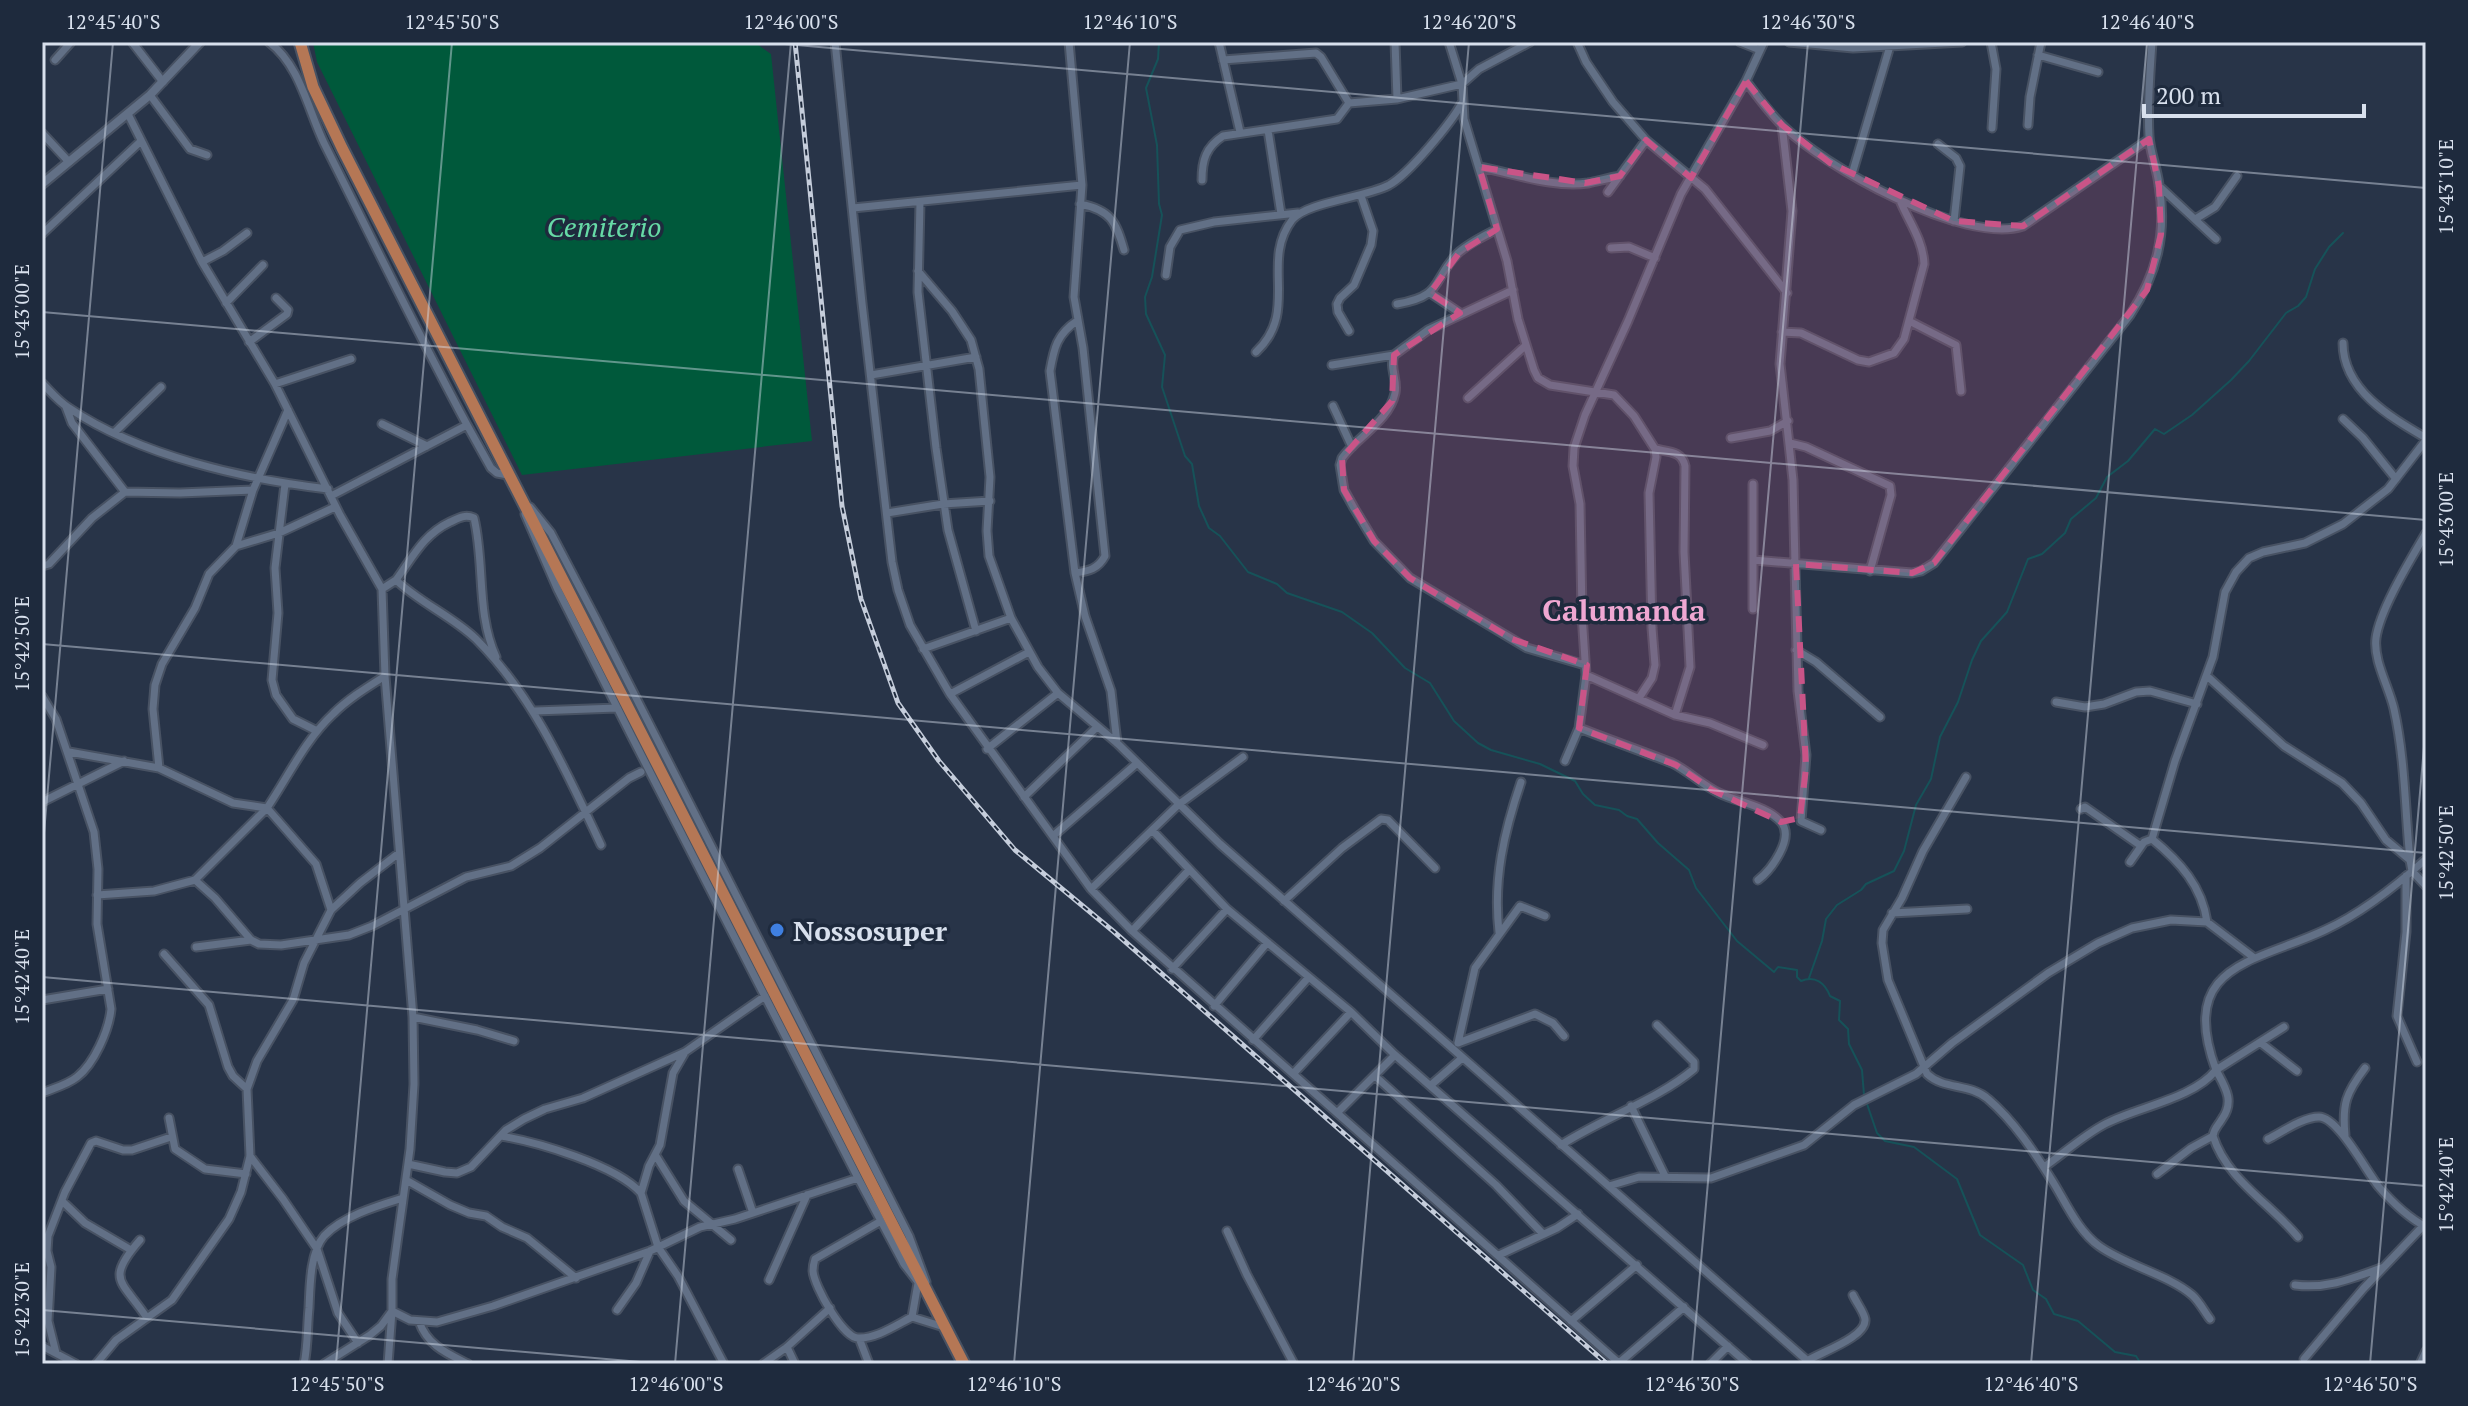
<svg xmlns="http://www.w3.org/2000/svg" width="2468" height="1406" viewBox="0 0 2468 1406" font-family="'PT Serif',serif">
  <rect width="100%" height="100%" fill="#283448"/>
  <path fill="#00593b" d="M 313,42 L 754,42 L 771,54 L 812,441 L 522,475 L 317,62 Z"/>
  <g fill="none" stroke-linecap="round" stroke-linejoin="round">
    <path stroke="#165259" stroke-width="2" d="M 1159,42 L 1158,59 L 1146,88 L 1157,145 L 1159,204 L 1162,215 L 1152,277 L 1145,297 L 1146,314 L 1165,355 L 1162,387 L 1185,456 L 1192,464 L 1199,506 L 1209,528 L 1220,536 L 1248,572 L 1277,584 L 1287,593 L 1342,612 L 1372,633 L 1405,668 L 1430,683 L 1454,721 L 1478,743 L 1491,750 L 1540,764 L 1575,781 L 1583,794 L 1595,805 L 1619,810 L 1627,816 L 1637,819 L 1658,843 L 1689,870 L 1696,888 L 1737,941 L 1774,972 L 1778,967 L 1797,970 L 1797,977 L 1801,981 C 1815,975 1825,983 1830,996 L 1840,1001 L 1839,1020 L 1848,1029 L 1849,1044 L 1862,1070 L 1864,1095
      M 1809,978 L 1822,941 L 1826,919 L 1837,905 L 1861,890 L 1866,884 L 1894,871 L 1904,851 L 1916,805 L 1931,779 L 1940,737 L 1958,702 L 1972,660 L 1981,641 L 2007,612 L 2028,559 L 2042,554 L 2065,533 L 2071,519 L 2096,498 L 2107,477 L 2128,461 L 2155,429 L 2164,434 L 2192,415 L 2231,380 L 2249,361 L 2286,313 L 2298,306 L 2306,297 L 2315,269 L 2329,247 L 2343,233
      M 1866,1101 L 1877,1133 L 1885,1141 L 1914,1147 L 1957,1179 L 1980,1235 L 2023,1265 L 2033,1290 L 2046,1299 L 2054,1314 L 2078,1321 L 2115,1352 L 2136,1356 L 2141,1364"/>
    <g stroke="#485263" stroke-width="11">
      <path id="minor" d="M 132,42 L 163,82
        M 269,42 C 300,65 308,110 324,143 C 371,237 417,332 467,425
        M 835,42 L 862,303 L 892,562 L 898,590 L 910,625 L 950,694 L 1091,889 L 1132,931 L 1620,1364
        M 1069,42 L 1082,185 L 1074,297 L 1083,348 L 1105,556 C 1098,569 1089,571 1075,573
        M 1219,42 L 1240,132
        M 1395,42 L 1397,99
        M 1449,42 L 1462,84 L 1464,119 L 1507,261 L 1518,319 L 1534,370 L 1538,378 L 1550,385 L 1614,395 L 1634,416 L 1655,449 L 1656,457 L 1649,493 L 1652,628 L 1655,665 L 1652,678 L 1639,698
        M 1577,42 L 1586,62 L 1613,102 L 1646,140 L 1705,189 L 1787,293
        M 1740,42 L 1760,50
        M 1789,42 L 1853,48 L 1962,42
        M 1991,42 L 1996,69 L 1992,128
        M 2038,55 L 2098,72
        M 55,60 L 71,42
        M 1223,60 L 1316,53 L 1321,57 L 1349,103
        M 1746,81 C 1757,96 1768,111 1781,124 C 1823,166 1963,245 2023,226 L 2149,139
        M 150,95 L 190,149 L 207,155
        M 128,114 L 202,262 L 275,384 L 340,515 L 382,589 L 385,676 L 413,1017 L 414,1084 L 410,1149 L 392,1279 L 392,1311 L 381,1326 L 370,1335 L 324,1364
        M 1782,125 L 1792,211 L 1780,364 L 1793,480 L 1798,691 L 1806,755 L 1801,821 L 1821,830
        M 2028,125 L 2030,97 L 2041,42
        M 1268,130 L 1281,214
        M 42,133 L 69,162
        M 1938,144 L 1956,158 L 1960,166 L 1954,221
        M 1479,167 C 1514,173 1552,188 1588,183 C 1598,181 1609,178 1620,176
        M 1852,174 L 1890,46
        M 1202,180 C 1202,160 1206,147 1223,136 L 1337,119 L 1349,103 L 1397,99 L 1462,84 L 1479,69 L 1530,42
        M 2159,186 L 2216,239
        M 1608,192 L 1646,140
        M 920,202 L 918,292 L 936,448 L 948,530 L 976,631
        M 1080,204 C 1111,210 1116,222 1124,250
        M 853,208 L 1082,185
        M 2197,218 L 2215,207 L 2237,176
        M 42,234 L 141,141
        M 1611,248 L 1629,247 L 1655,258
        M 202,262 L 223,251 L 247,233
        M 918,271 L 952,311 L 971,340 L 979,369 L 990,477 L 987,531 L 989,556 L 1011,618 L 1038,667 L 1058,693 L 1117,743 L 1220,844 L 1811,1364
        M 1166,275 L 1170,247 L 1180,230 L 1214,222 L 1298,213
        M 1513,290 L 1428,330 L 1394,355 C 1389,368 1398,380 1395,393 C 1389,421 1358,436 1342,458 L 1340,465 L 1344,490 L 1354,508 L 1374,541 L 1410,578 L 1527,648 L 1585,665
        M 1430,293 L 1460,313
        M 226,303 L 263,265
        M 1397,304 C 1444,296 1431,281 1458,253 C 1469,243 1484,236 1497,229
        M 1077,321 C 1057,334 1054,348 1050,371 L 1075,573 L 1085,616 L 1111,691 L 1117,743
        M 1909,321 L 1956,345 L 1961,391
        M 1349,331 L 1338,312 L 1337,304 L 1340,298 L 1354,285 L 1371,245 L 1373,231 L 1361,196
        M 1782,332 L 1801,333 L 1858,360 L 1869,362 L 1894,353 L 1904,339 L 1924,264 C 1923,239 1908,221 1899,198
        M 249,342 L 287,314 L 288,310 L 276,298
        M 2343,343 C 2343,390 2390,417 2426,438
        M 1256,352 C 1300,311 1260,262 1292,220 C 1306,202 1364,198 1389,185 C 1409,174 1451,123 1462,103
        M 1332,365 L 1394,355
        M 871,375 L 976,357
        M 42,383 C 50,391 59,402 69,408 C 140,456 244,479 328,489
        M 275,384 L 351,359
        M 1468,398 L 1525,346
        M 1333,406 L 1352,447
        M 66,407 L 72,423 L 125,492
        M 2343,419 L 2363,438 L 2396,479
        M 382,424 L 427,446
        M 115,432 L 161,387
        M 1731,438 L 1770,431 L 1788,421
        M 1790,443 L 1806,447 L 1890,486 L 1891,495 L 1870,571
        M 1655,449 C 1669,452 1682,451 1685,466 L 1684,552 L 1690,667 L 1675,715
        M 285,484 L 275,568 L 278,613 L 272,680 L 276,695 L 293,719 L 317,731
        M 331,496 L 467,425 L 491,468 L 497,473 L 508,475
        M 530,507 L 551,533 L 596,619 L 909,1236 L 926,1282
        M 887,513 L 943,504 L 990,501
        M 525,514 L 558,590 L 631,735 L 858,1178 L 904,1264 L 918,1282
        M 2426,533 C 2411,559 2380,609 2376,638 C 2373,660 2389,687 2394,709 C 2405,758 2405,810 2410,860 L 2412,871 L 2426,886
        M 236,546 L 279,533 L 335,507
        M 1753,560 L 1912,573 L 1921,571 L 1934,563 L 2130,315 C 2157,274 2167,234 2159,185 C 2157,168 2150,152 2149,136 C 2147,105 2150,73 2152,42
        M 42,566 L 49,564 L 92,518 L 125,492 L 180,493 L 253,490 L 288,410
        M 396,580 C 413,557 423,535 450,522 C 459,518 465,514 474,518 C 485,564 476,613 496,657
        M 382,589 L 396,580 C 420,603 452,616 476,639 C 534,697 566,771 601,845
        M 1753,609 L 1753,484
        M 923,649 L 1011,618
        M 1796,650 L 1816,662 L 1880,717
        M 1586,675 L 1675,715 L 1710,723 L 1763,745
        M 2207,676 L 2284,746 L 2342,783 L 2361,803 L 2386,840 L 2410,860
        M 950,694 L 1029,652
        M 42,696 L 56,719 L 94,832 L 98,869 L 97,924 L 111,1009 C 109,1030 94,1064 77,1077 C 67,1085 54,1088 42,1093
        M 2056,702 L 2085,707 L 2104,704 L 2136,692 L 2150,691 L 2197,704
        M 535,711 L 617,708
        M 1579,728 C 1610,740 1641,751 1672,763 C 1687,770 1702,785 1719,793 C 1737,802 1767,806 1781,822 C 1795,838 1771,870 1758,880
        M 987,749 L 1058,693
        M 69,752 L 159,768 L 233,803 L 267,808
        M 1565,761 L 1579,728 L 1586,675 L 1582,614 L 1580,504 L 1573,466 L 1574,448 L 1585,415 L 1628,321 L 1681,194 L 1746,81 L 1764,42
        M 159,768 L 153,709 L 155,685 L 162,664 L 195,608 L 209,574 L 236,546 L 253,490
        M 1966,777 L 1923,851 L 1902,898 L 1883,930 L 1882,943 L 1888,980 L 1927,1074 C 1944,1090 1970,1083 1988,1099 C 2014,1121 2035,1153 2053,1182 C 2066,1203 2078,1231 2099,1246 C 2125,1265 2169,1275 2192,1295 C 2199,1301 2204,1311 2210,1319
        M 1024,797 L 1097,727
        M 42,802 L 124,761
        M 2081,809 L 2085,807 L 2141,846
        M 1152,830 L 1227,909 L 1351,1012 L 1395,1055 L 1748,1364
        M 1053,836 L 1136,764
        M 2152,839 L 2175,761 L 2213,657 L 2225,592 L 2236,572 L 2249,558 L 2263,552 L 2305,543 L 2343,524 L 2388,489 L 2426,440
        M 2130,862 L 2144,842 L 2152,839 C 2180,862 2202,886 2207,922
        M 2406,876 L 2406,932 L 2397,1016 L 2417,1062
        M 195,880 L 215,898 L 251,940 L 259,944 L 281,945 L 349,935 L 372,926 L 466,877 L 511,866 L 540,848 L 629,778 L 641,772
        M 1091,889 L 1178,805 L 1243,757
        M 97,895 L 154,891 L 195,880 L 267,808
        M 1284,901 L 1342,848 L 1381,819 L 1388,820 L 1435,868
        M 331,910 L 316,864 L 267,808 C 288,777 305,740 333,714 C 348,699 366,688 385,676
        M 1892,913 L 1967,909
        M 1132,931 L 1189,870
        M 1499,932 C 1493,879 1504,832 1521,782
        M 196,947 L 251,940
        M 164,954 L 209,1005 L 228,1067 L 233,1076 L 247,1089
        M 1172,969 L 1227,909
        M 42,1000 L 108,989
        M 1214,1006 L 1267,943
        M 413,1017 L 477,1030 L 514,1041
        M 2284,1027 L 2216,1070 C 2225,1087 2235,1101 2222,1119 C 2218,1126 2214,1128 2213,1136 C 2227,1180 2270,1203 2298,1237
        M 1253,1040 L 1308,978
        M 1458,1043 L 1475,968 L 1520,906 L 1545,916
        M 1458,1043 L 1535,1014 L 1553,1023 L 1564,1036
        M 2261,1043 L 2297,1071
        M 684,1054 L 673,1073 L 660,1145 L 649,1166 L 641,1193 L 658,1247 L 678,1276 L 724,1364
        M 1293,1074 L 1351,1012
        M 1375,1076 L 1496,1185 L 1543,1234
        M 1431,1085 L 1461,1059
        M 1631,1106 L 1665,1176
        M 1337,1113 L 1395,1055
        M 169,1118 L 175,1149 L 205,1169 L 246,1174
        M 2345,1135 C 2342,1104 2346,1093 2365,1068
        M 501,1136 C 537,1142 616,1165 641,1193
        M 2268,1139 C 2282,1132 2303,1117 2319,1117 C 2338,1117 2366,1171 2379,1187 C 2392,1202 2409,1218 2426,1227
        M 1561,1145 C 1603,1118 1657,1100 1694,1069 L 1694,1062 L 1657,1025
        M 250,1156 L 283,1199 L 317,1249 L 338,1313 L 358,1343
        M 656,1156 L 684,1201 L 731,1240
        M 408,1164 L 445,1172 L 457,1173 L 471,1167 L 506,1130 L 524,1119 L 545,1109 L 583,1098 L 685,1052 L 765,996
        M 2044,1167 C 2064,1153 2084,1135 2105,1124 C 2137,1107 2193,1099 2216,1070 C 2177,963 2255,963 2325,930 C 2362,913 2396,886 2426,859
        M 738,1169 L 753,1213
        M 2157,1174 L 2191,1148 L 2213,1136
        M 406,1180 L 450,1205 L 469,1213 L 486,1216 L 502,1227 L 527,1238 L 576,1278
        M 1609,1186 L 1639,1177 L 1711,1178 L 1804,1145 L 1854,1105 L 1916,1074 L 1952,1043 L 2048,973 L 2098,943 L 2132,928 L 2171,920 L 2207,922 L 2253,957
        M 62,1201 L 85,1223 L 131,1250
        M 881,1221 L 815,1259 C 814,1262 813,1267 813,1271 C 814,1286 843,1338 858,1338 C 876,1339 896,1325 912,1317 L 944,1327
        M 1227,1231 L 1247,1275 L 1294,1364
        M 140,1240 C 104,1281 123,1281 147,1318
        M 1499,1255 L 1557,1228 L 1578,1214
        M 769,1280 L 807,1195
        M 2295,1285 C 2327,1289 2351,1279 2381,1268
        M 617,1310 L 636,1283 L 650,1251
        M 912,1317 L 918,1283
        M 419,1321 C 427,1345 446,1353 468,1364
        M 1571,1321 L 1637,1265
        M 859,1338 L 869,1364
        M 42,1346 L 76,1364
        M 787,1347 L 795,1364
        M 56,1353 L 48,1321 L 51,1267 L 47,1251 L 48,1236 L 65,1192 L 91,1143 L 96,1141 L 123,1150 L 132,1150 L 171,1137
        M 2304,1359 L 2363,1289 L 2423,1226
        M 1807,1361 C 1821,1352 1867,1337 1865,1319 C 1864,1312 1856,1302 1853,1295
        M 1619,1363 L 1684,1307
        M 96,1364 L 116,1340 L 172,1300 L 229,1219 L 241,1192 L 250,1156 L 247,1089 L 257,1061 L 293,1000 L 304,963 L 331,910 L 360,883 L 399,853
        M 304,1364 C 308,1345 307,1328 309,1308 C 310,1287 310,1252 324,1236 C 343,1216 377,1206 403,1198
        M 388,1364 L 392,1311 L 410,1320 L 437,1322 L 493,1306 L 650,1251 L 700,1227 L 735,1219 L 858,1178
        M 763,1364 L 787,1347 L 830,1308
        M 1710,1364 L 1728,1346
        M 2420,1364 L 2426,1351"/>
    </g>
    <g stroke="#485263" stroke-width="12">
      <path id="tertiary" d="M 42,184 L 150,95 L 200,42"/>
    </g>
    <g stroke="#485263" stroke-width="15">
      <path id="primary" d="M 300,42 L 313,87 L 342,148 L 964,1364"/>
    </g>
    <use href="#minor" stroke="#627086" stroke-width="7"/>
    <use href="#tertiary" stroke="#627086" stroke-width="8"/>
    <use href="#primary" stroke="#b57755" stroke-width="11"/>
    <g stroke="#c5cddb" stroke-width="5">
      <path id="rail" d="M 795,42 L 842,506 L 861,599 L 898,703 L 939,761 L 1015,850 L 1113,931 L 1607,1364"/>
    </g>
    <use href="#rail" stroke="#1e2a3d" stroke-width="2" stroke-dasharray="6" stroke-linecap="butt"/>
  </g>
  <path fill="#c95487" fill-opacity="0.2" stroke="#c95487" stroke-width="6" stroke-dasharray="16 10" stroke-linejoin="round" d="M 1746,81 L 1782,125 L 1830,163 L 1954,221 L 2023,226 L 2149,139 L 2159,186 L 2161,234 L 2147,290 L 1934,563 L 1912,573 L 1796,564 L 1806,768 L 1800,818 L 1781,822 L 1712,790 L 1676,765 L 1579,728 L 1587,665 L 1512,639 L 1410,578 L 1374,541 L 1344,490 L 1342,458 L 1392,401 L 1394,355 L 1460,313 L 1430,293 L 1459,253 L 1497,229 L 1479,167 L 1585,183 L 1620,176 L 1646,140 L 1691,178 Z"/>
  <path fill="none" stroke="#d8e0ed" stroke-width="2" stroke-opacity="0.45" d="M 762,42 L 2426,188M 42,312 L 2426,520M 42,644 L 2426,853M 42,856 L 113,42M 42,977 L 2426,1186M 42,1310 L 664,1364M 336,1364 L 452,42M 675,1364 L 791,42M 1014,1364 L 1130,42M 1353,1364 L 1469,42M 1692,1364 L 1808,42M 2031,1364 L 2147,42M 2370,1364 L 2426,724"/>
  <circle fill="#3f7fe0" stroke="#1e2a3d" stroke-width="3" cx="777" cy="930" r="8"/>
  <g text-anchor="middle" dominant-baseline="central" stroke-width="7" stroke-linejoin="round" paint-order="stroke">
    <g font-size="28" font-style="italic" fill="#66daa6" stroke="#1e2a3d">
      <text x="604" y="226">Cemiterio</text>
    </g>
    <g font-size="28" font-weight="bold" fill="#d8e0ed" stroke="#1e2a3d" text-anchor="start">
      <text x="793" y="930">Nossosuper</text>
    </g>
    <g font-size="30" font-weight="bold" fill="#efa7d2" stroke="#1e2a3d">
      <text x="1624" y="610">Calumanda</text>
    </g>
  </g>
  <rect width="2468" height="1406" fill="none" stroke="#1e2a3d" stroke-width="88"/>
  <path d="M2144 104v12h220v-12" fill="none" stroke="#d8e0ed" stroke-width="4"/>
  <text x="2156" y="104" font-size="24" fill="#d8e0ed" stroke="#1e2a3d" stroke-width="6" paint-order="stroke">200 m</text>
  <rect x="44" y="44" width="2380" height="1318" fill="none" stroke="#d8e0ed" stroke-width="3"/>
  <g font-size="20" text-anchor="middle" fill="#d8e0ed">
    <text x="113" y="29">12°45'40"S</text>
    <text x="452" y="29">12°45'50"S</text>
    <text x="791" y="29">12°46'00"S</text>
    <text x="1130" y="29">12°46'10"S</text>
    <text x="1469" y="29">12°46'20"S</text>
    <text x="1808" y="29">12°46'30"S</text>
    <text x="2147" y="29">12°46'40"S</text>
    <text transform="translate(2446 187) rotate(-90)" y="7">15°43'10"E</text>
    <text transform="translate(22 312) rotate(-90)" y="7">15°43'00"E</text>
    <text transform="translate(2446 520) rotate(-90)" y="7">15°43'00"E</text>
    <text transform="translate(22 644) rotate(-90)" y="7">15°42'50"E</text>
    <text transform="translate(2446 853) rotate(-90)" y="7">15°42'50"E</text>
    <text transform="translate(22 977) rotate(-90)" y="7">15°42'40"E</text>
    <text transform="translate(2446 1185) rotate(-90)" y="7">15°42'40"E</text>
    <text transform="translate(22 1310) rotate(-90)" y="7">15°42'30"E</text>
    <text x="337" y="1391">12°45'50"S</text>
    <text x="676" y="1391">12°46'00"S</text>
    <text x="1014" y="1391">12°46'10"S</text>
    <text x="1353" y="1391">12°46'20"S</text>
    <text x="1692" y="1391">12°46'30"S</text>
    <text x="2031" y="1391">12°46'40"S</text>
    <text x="2370" y="1391">12°46'50"S</text>
  </g>
</svg>
